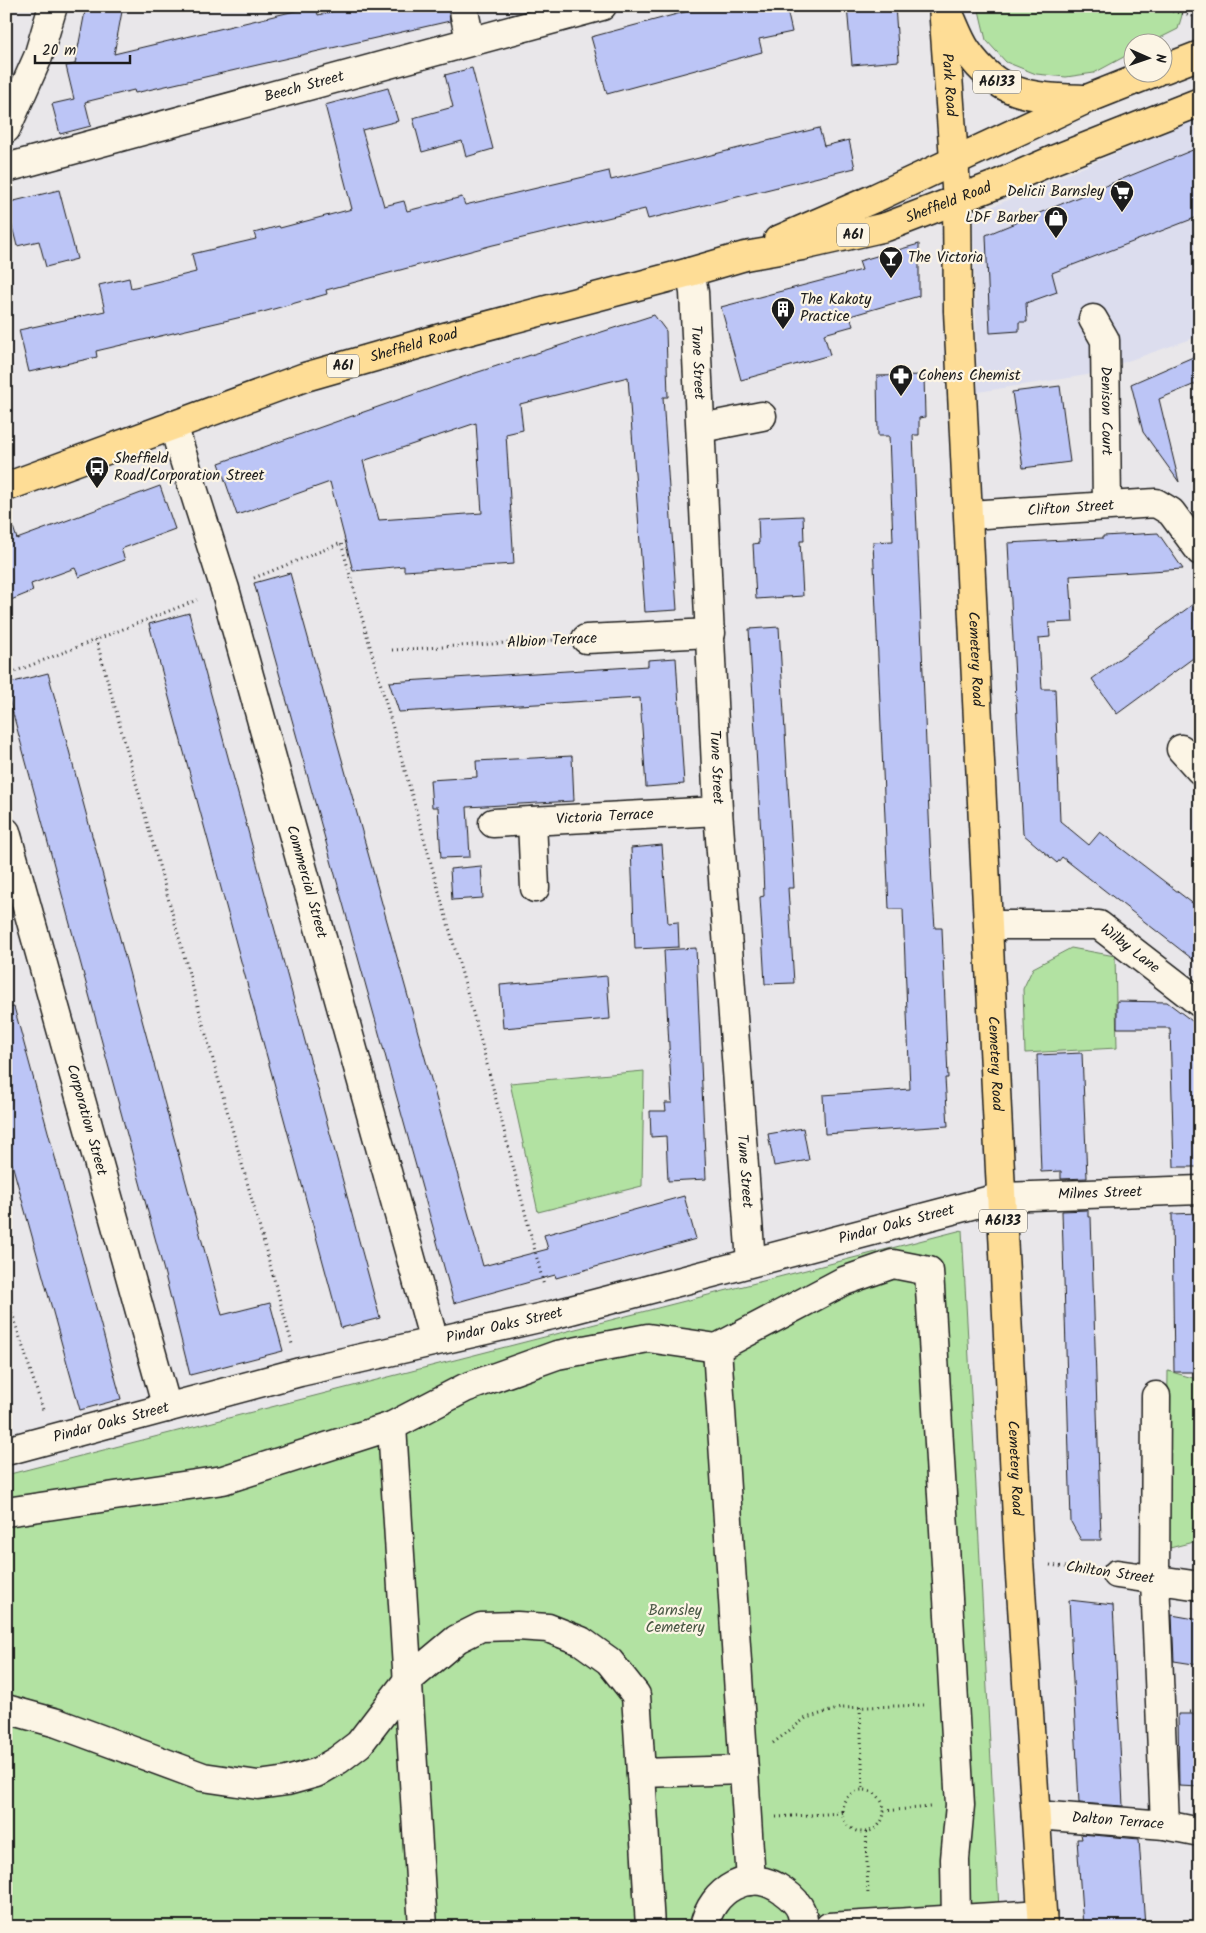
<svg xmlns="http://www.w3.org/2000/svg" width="1206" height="1933" viewBox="0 0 1206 1933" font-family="Kalam,sans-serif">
  <rect width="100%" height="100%" fill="#e9e7ea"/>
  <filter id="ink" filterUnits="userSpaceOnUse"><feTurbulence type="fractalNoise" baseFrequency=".02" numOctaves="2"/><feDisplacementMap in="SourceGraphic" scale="10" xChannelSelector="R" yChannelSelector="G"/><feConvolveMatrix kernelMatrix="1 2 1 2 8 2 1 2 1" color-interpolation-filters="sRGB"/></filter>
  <g filter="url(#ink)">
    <path fill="#dcddee" d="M 1200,117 L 1200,336 L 1087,375 L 978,392 L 973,215 Z"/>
    <path fill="#b2e2a2" stroke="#677f5f" d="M 978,6 L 1181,6 L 1184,8 L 1178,29 L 1152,42 L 1134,42 L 1133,52 L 1094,73 L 1066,77 L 1036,74 L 1006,62 L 986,40 Z
      M 1071,948 L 1115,956 L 1117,1048 L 1025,1053 L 1023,989 L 1033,968 Z
      M 644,1071 L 642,1186 L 538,1212 L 510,1083 Z
      M 962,1230 L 1000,1927 L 6,1927 L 6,1475 Z
      M 1168,1371 L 1200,1380 L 1200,1542 L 1193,1542 L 1166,1549 Z"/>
    <path fill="#bcc5f6" stroke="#1c1c1c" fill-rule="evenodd" d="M 86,6 L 123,6 L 114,54 L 316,6 L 318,15 L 355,6 L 448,6 L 450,21 L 135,93 L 134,90 L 85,102 L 91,126 L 60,134 L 52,104 L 74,99 L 66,66 L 75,64 Z
      M 707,6 L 786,6 L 792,32 L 759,39 L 762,52 L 607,94 L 591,37 Z
      M 847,6 L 895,6 L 899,61 L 852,65 Z
      M 472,68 L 493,149 L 466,157 L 462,141 L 422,152 L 413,118 L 453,107 L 445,75 Z
      M 388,88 L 398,121 L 362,130 L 384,206 L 404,201 L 407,211 L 462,197 L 465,205 L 609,171 L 611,180 L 819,128 L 824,146 L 849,140 L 855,168 L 648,219 L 645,209 L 493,245 L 326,290 L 327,294 L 263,312 L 96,351 L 97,357 L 29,372 L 19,330 L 105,311 L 99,285 L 129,278 L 131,288 L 196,272 L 192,254 L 256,239 L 254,233 L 279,226 L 280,228 L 352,209 L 325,105 Z
      M 1200,147 L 1200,216 L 1052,273 L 1057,292 L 1026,303 L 1027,322 L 1019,322 L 1019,331 L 990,333 L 986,235 Z
      M 59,190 L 77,259 L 46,267 L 39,241 L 17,246 L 6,203 Z
      M 919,244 L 919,296 L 850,316 L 853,326 L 824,334 L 830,355 L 741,380 L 721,307 L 862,270 L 859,261 Z
      M 654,315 L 666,331 L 668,397 L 663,397 L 677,610 L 645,612 L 628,377 L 520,404 L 523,430 L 506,434 L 514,564 L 404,571 L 404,566 L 353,571 L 330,482 L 237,515 L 219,463 L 463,377 ZM 476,423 L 482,513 L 379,520 L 363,461 Z
      M 1200,354 L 1200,382 L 1159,399 L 1179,482 L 1143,432 L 1131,384 Z
      M 924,375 L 925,417 L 919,418 L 919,435 L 913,435 L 932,886 L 935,928 L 942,928 L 948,1078 L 945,1078 L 948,1126 L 825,1134 L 823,1095 L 910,1089 L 903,909 L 889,909 L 873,542 L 893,541 L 889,436 L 878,436 L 877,376 Z
      M 1060,386 L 1070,462 L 1023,468 L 1012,392 Z
      M 160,486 L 175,529 L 121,549 L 125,560 L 79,577 L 75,568 L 31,584 L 33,591 L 6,602 L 6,525 L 12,524 L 17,539 Z
      M 803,516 L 804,541 L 800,541 L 803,596 L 756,599 L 753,544 L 759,543 L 758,518 Z
      M 1158,533 L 1183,569 L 1070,576 L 1073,622 L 1049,623 L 1050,637 L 1039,638 L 1042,689 L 1055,689 L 1060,821 L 1089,845 L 1100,832 L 1200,909 L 1200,965 L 1062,857 L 1057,863 L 1023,834 L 1008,543 L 1103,538 L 1103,536 Z
      M 290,573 L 483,1266 L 548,1249 L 544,1235 L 684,1196 L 696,1239 L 556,1278 L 555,1275 L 454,1303 L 254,583 Z
      M 1200,599 L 1200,653 L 1117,714 L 1092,679 Z
      M 189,613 L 380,1318 L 341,1328 L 149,624 Z
      M 779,627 L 794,888 L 788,888 L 794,983 L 765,984 L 760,897 L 764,896 L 763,869 L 749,629 Z
      M 676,658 L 684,784 L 646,787 L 640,698 L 399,712 L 389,682 L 648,666 L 648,660 Z
      M 48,673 L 222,1315 L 270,1303 L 283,1351 L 190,1375 L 164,1271 L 6,688 L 6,684 Z
      M 572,756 L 574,801 L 467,807 L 470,857 L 441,858 L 438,807 L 432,807 L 430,780 L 477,777 L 476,761 Z
      M 662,845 L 668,923 L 678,922 L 679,947 L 635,949 L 631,848 Z
      M 481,866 L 483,898 L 452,900 L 450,869 Z
      M 696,948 L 706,1179 L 668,1181 L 666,1136 L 651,1137 L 650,1111 L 666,1111 L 665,1103 L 672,1103 L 664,950 Z
      M 607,976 L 610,1019 L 503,1028 L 500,985 Z
      M 1117,1001 L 1167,1002 L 1200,1027 L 1200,1167 L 1174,1167 L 1170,1028 L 1117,1028 Z
      M 14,1007 L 121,1399 L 80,1410 L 6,1142 L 6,1008 Z
      M 1082,1053 L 1087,1178 L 1061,1179 L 1061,1171 L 1041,1172 L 1037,1055 Z
      M 803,1128 L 809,1160 L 774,1166 L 768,1134 Z
      M 1088,1210 L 1088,1217 L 1091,1217 L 1101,1540 L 1081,1540 L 1071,1522 L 1062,1211 Z
      M 1200,1213 L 1200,1372 L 1174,1372 L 1172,1214 Z
      M 1069,1600 L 1113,1605 L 1123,1806 L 1079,1803 Z
      M 1172,1615 L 1200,1620 L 1200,1665 L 1174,1661 Z
      M 1178,1714 L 1200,1714 L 1200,1787 L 1179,1786 Z
      M 1081,1834 L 1139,1839 L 1145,1927 L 1083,1927 L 1077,1839 L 1082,1839 Z"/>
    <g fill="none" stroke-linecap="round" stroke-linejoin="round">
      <g stroke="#1c1c1c" stroke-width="31">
        <g id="minor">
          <path d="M 463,6 L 470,41"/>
          <path d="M 6,129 L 38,57 L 53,6"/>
          <path id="s1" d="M 6,168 L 602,6"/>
          <path id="s2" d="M 690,272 L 694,292 L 718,811 L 751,1262"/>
          <path id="s3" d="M 1093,319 L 1105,340 L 1107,505"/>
          <path id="s4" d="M 173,425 L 225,589 L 434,1341"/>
          <path d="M 701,428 L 762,416"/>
          <path id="s5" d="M 969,515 L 1156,503 L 1171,512 L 1200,551"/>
          <path d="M 586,639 L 711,633"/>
          <path d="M 1181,749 L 1200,770"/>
          <path d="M 532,821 L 535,888"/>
          <path id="s6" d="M 493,823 L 718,811"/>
          <path id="s7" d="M 6,832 L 167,1408"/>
          <path id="s8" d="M 989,925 L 1099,925 L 1200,1003"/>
          <path d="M 717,1348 L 751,1881"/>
          <path d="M 1156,1396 L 1155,1580 L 1165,1825"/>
          <path d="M 392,1426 L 465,1388 L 557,1355 L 648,1338 L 717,1348 L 844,1281 L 893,1264 L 929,1271 L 960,1805 L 955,1859 L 956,1920"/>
          <path id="s9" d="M 6,1451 L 300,1372 L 552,1315 L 1002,1197 L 1200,1190"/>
          <path d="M 6,1512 L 223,1480 L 392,1426 L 423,1927"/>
          <path d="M 1117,1574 L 1200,1586"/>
          <path d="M 6,1709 L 57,1723 L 203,1777 L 258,1785 L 287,1781 L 316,1773 L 338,1760 L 359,1744 L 408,1680 L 457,1639 L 481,1627 L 517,1626 L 548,1628 L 581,1641 L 609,1661 L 636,1695 L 641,1773 L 744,1770"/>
          <path d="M 641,1773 L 650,1927"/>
          <path id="s10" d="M 1036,1815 L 1165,1825 L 1200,1832"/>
          <path d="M 704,1927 C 711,1890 750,1866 783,1891 C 790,1896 798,1903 801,1911 C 803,1916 803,1922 804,1927"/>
          <path d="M 829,1927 L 1042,1914"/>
        </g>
      </g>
      <g stroke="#1c1c1c" stroke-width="31">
        <g id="highway">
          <path id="s11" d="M 943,6 L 957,201 L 958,311 L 1019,1560 L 1043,1927"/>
          <path d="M 950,16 C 955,27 960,41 967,51 C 999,97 1032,97 1083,99"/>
          <path d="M 1164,69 L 1200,55"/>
          <path d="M 778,240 L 875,198 L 1087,99 L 1155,72"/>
          <path id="s12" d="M 6,487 L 305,377 L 441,338 L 690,272 L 745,256 L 802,246 L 886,227 L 998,184 L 1053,160 L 1200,102"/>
        </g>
      </g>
      <path stroke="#1c1c1c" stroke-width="3" stroke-dasharray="1 4" stroke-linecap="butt" d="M 1153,6 L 1200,18
        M 254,578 L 341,543 L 482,1045 L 544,1286
        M 96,639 L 292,1344
        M 392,650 L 557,640
        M 6,675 L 197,600
        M 6,1294 L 43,1410
        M 1050,1565 L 1088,1570
        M 860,1707 L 863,1790
        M 1190,1712 L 1200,1713
        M 773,1743 L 806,1718 L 841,1708 L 924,1705
        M842 1811a21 21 0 1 1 42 0a21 21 0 1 1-42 0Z
        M 884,1811 L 930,1807
        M 776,1817 L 842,1813
        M 866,1832 L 868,1896"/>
      <use href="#minor" stroke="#fcf5e5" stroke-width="28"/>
      <use href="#highway" stroke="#fedd96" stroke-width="28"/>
    </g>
  </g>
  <defs>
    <g id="supermarket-pin" transform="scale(1.25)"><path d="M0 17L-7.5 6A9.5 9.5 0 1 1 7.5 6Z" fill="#1c1c1c" stroke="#fcf5e5"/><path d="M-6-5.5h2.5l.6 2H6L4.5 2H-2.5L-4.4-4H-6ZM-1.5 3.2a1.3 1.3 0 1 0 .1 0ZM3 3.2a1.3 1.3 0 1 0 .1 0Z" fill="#fff"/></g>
    <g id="shop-pin" transform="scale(1.25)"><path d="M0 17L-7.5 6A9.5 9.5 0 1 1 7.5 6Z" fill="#1c1c1c" stroke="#fcf5e5"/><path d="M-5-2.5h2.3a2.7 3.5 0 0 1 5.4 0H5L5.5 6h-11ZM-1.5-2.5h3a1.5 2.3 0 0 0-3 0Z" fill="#fff"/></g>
    <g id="bar-pin" transform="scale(1.25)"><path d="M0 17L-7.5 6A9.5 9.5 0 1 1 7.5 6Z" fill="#1c1c1c" stroke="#fcf5e5"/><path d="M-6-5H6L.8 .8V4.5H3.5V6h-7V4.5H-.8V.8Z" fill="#fff"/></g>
    <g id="building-pin" transform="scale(1.25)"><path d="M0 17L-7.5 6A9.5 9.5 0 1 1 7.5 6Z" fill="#1c1c1c" stroke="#fcf5e5"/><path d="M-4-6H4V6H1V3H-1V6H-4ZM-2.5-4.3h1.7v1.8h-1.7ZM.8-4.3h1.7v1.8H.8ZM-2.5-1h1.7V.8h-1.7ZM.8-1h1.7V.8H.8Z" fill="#fff"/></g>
    <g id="pharmacy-pin" transform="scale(1.25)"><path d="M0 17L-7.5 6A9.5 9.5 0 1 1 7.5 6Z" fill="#1c1c1c" stroke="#fcf5e5"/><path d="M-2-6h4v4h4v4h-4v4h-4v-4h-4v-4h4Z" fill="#fff"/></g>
    <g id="bus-pin" transform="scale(1.25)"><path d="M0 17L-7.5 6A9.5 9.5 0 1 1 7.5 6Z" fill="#1c1c1c" stroke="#fcf5e5"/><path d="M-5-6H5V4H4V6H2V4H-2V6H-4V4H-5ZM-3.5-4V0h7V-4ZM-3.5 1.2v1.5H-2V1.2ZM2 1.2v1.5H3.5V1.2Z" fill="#fff"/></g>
  </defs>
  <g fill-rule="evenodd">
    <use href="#supermarket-pin" x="1122" y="192"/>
    <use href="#shop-pin" x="1056" y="218"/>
    <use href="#bar-pin" x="891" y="258"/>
    <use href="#building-pin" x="783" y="309"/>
    <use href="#pharmacy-pin" x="901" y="376"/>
    <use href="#bus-pin" x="97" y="468"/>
  </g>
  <g text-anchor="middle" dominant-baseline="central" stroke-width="4.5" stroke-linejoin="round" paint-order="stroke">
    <g fill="#fcf5e5" stroke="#5f5d58" stroke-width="1">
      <rect x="973" y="70.5" width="48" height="23" rx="4"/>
      <rect x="837" y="223.5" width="32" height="23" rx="4"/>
      <rect x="327" y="354.5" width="32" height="23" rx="4"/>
      <rect x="979" y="1209.5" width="48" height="23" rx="4"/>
    </g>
    <g font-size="14" font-weight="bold" fill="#1c1c1c">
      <text x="997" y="82">A6133</text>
      <text x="853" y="235">A61</text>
      <text x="343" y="366">A61</text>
      <text x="1003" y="1221">A6133</text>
    </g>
    <g font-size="15" fill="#1c1c1c" stroke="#fcf5e5">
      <text stroke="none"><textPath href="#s11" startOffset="79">Park Road</textPath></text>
      <text stroke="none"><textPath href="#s1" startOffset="309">Beech Street</textPath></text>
      <text stroke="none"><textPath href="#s12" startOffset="986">Sheffield Road</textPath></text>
      <text stroke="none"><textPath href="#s12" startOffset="432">Sheffield Road</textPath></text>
      <text stroke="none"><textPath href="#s2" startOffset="91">Tune Street</textPath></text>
      <text stroke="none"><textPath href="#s3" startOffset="95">Denison Court</textPath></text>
      <text stroke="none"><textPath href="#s5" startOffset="102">Clifton Street</textPath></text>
      <text transform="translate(552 641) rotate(-3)">Albion Terrace</text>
      <text stroke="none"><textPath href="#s11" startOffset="654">Cemetery Road</textPath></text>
      <text stroke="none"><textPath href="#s2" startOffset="496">Tune Street</textPath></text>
      <text stroke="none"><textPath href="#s6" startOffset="112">Victoria Terrace</textPath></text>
      <text stroke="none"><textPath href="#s4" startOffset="476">Commercial Street</textPath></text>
      <text stroke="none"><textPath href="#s8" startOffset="149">Wilby Lane</textPath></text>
      <text stroke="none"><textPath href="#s11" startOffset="1059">Cemetery Road</textPath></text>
      <text stroke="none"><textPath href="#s7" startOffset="299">Corporation Street</textPath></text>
      <text stroke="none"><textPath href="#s2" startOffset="901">Tune Street</textPath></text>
      <text stroke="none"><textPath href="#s9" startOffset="1126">Milnes Street</textPath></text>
      <text stroke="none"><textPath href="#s9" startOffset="919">Pindar Oaks Street</textPath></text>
      <text stroke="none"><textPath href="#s9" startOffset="514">Pindar Oaks Street</textPath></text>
      <text stroke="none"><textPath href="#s9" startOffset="109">Pindar Oaks Street</textPath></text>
      <text stroke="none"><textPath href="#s11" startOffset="1464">Cemetery Road</textPath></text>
      <text transform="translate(1110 1573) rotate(8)">Chilton Street</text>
      <text stroke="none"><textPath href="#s10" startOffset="82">Dalton Terrace</textPath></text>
    </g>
    <g font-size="15" fill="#1c1c1c" stroke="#fcf5e5" text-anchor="start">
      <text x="1104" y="192" text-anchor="end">Delicii Barnsley</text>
      <text x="1038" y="218" text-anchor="end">LDF Barber</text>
      <text x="908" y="258">The Victoria</text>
      <text x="800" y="300">The Kakoty<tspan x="800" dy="17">Practice</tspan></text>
      <text x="918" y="376">Cohens Chemist</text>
      <text x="114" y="459">Sheffield<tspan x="114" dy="17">Road/Corporation Street</tspan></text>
    </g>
    <g font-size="15" fill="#495744" stroke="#fcf5e5">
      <text x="675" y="1611">Barnsley<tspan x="675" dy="17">Cemetery</tspan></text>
    </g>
  </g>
  <rect width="1206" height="1933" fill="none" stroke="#fcf5e5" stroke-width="25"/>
  <rect x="12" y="12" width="1181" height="1908" fill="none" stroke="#1c1c1c" stroke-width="2" filter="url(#ink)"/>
  <g transform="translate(1148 58) rotate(92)"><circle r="24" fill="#fcf5e5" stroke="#a29e95"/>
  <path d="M0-4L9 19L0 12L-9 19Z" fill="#1c1c1c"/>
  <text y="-8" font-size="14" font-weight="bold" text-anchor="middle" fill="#1c1c1c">N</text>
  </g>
  <path d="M35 55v8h95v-8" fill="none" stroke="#1c1c1c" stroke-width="2.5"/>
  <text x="42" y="55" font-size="15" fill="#1c1c1c" stroke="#fcf5e5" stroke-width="4" paint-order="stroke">20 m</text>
</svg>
